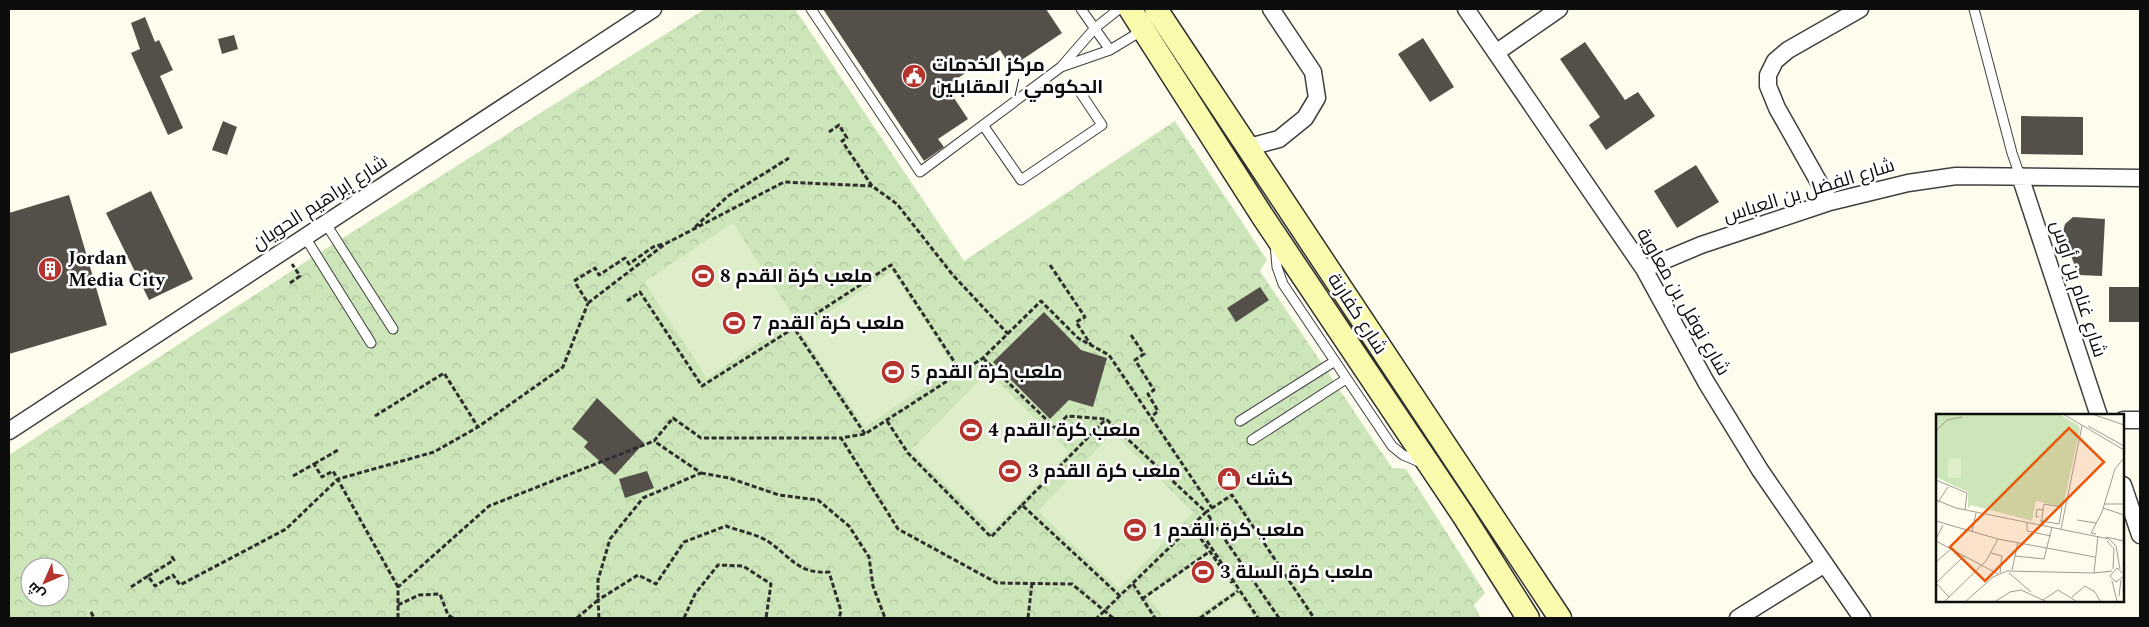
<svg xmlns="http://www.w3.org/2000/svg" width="2149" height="627" viewBox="0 0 2149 627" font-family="Spectral,Cairo,serif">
  <defs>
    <pattern id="park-crowns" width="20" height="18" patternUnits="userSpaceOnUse" patternTransform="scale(1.25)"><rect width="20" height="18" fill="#cce6b9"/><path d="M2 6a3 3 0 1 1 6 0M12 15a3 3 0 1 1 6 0" fill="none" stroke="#aec49e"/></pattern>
  </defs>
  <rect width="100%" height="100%" fill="#fefced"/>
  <path fill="url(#park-crowns)" fill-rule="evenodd" d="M 705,9 L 795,9 L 964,261 L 1175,121 L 1267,260 L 1260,271 L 1392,468 L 1406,469 L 1485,593 L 1474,605 L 1481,618 L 9,618 L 9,455 L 316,255 ZM 30,567 L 60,567 L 60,597 L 30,597 Z"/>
  <path fill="#deeeca" d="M 733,223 L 795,319 L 707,378 L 644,282 Z
    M 892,271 L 954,367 L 865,427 L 800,331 Z
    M 988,372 L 1069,452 L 992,530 L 911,450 Z
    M 1113,433 L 1193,512 L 1119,589 L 1038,511 Z
    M 1209,554 L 1235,590 L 1194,618 L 1164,618 L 1148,596 Z
    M 1238,595 L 1254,618 L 1204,618 Z"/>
  <path fill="#554f4a" d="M 823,9 L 1046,9 L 1062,33 L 1011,67 L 1000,50 L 946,86 L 968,119 L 938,139 L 944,147 L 924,161 Z
    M 145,17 L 155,42 L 159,40 L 173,70 L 160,76 L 183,128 L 168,135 L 131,53 L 140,49 L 131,23 Z
    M 234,35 L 238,49 L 222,54 L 218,39 Z
    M 1423,38 L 1454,87 L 1430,102 L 1398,54 Z
    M 1585,42 L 1625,100 L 1638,92 L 1655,116 L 1606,150 L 1589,125 L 1600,117 L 1560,59 Z
    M 2021,116 L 2083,117 L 2083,155 L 2021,154 Z
    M 223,121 L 237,127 L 227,155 L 212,150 Z
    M 1696,165 L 1719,202 L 1677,228 L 1654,191 Z
    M 151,191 L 193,279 L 149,300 L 106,213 Z
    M 69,195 L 107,325 L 9,354 L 9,213 Z
    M 2073,217 L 2105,219 L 2102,276 L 2079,275 L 2062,235 L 2065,224 Z
    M 1260,287 L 1269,300 L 1236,322 L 1227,308 Z
    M 2109,287 L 2140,287 L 2140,322 L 2109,322 Z
    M 1044,312 L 1081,350 L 1107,358 L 1093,407 L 1069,400 L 1050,419 L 993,362 Z
    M 597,398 L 644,443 L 615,475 L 584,447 L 588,442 L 572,429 Z
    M 647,471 L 654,488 L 625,498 L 619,479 Z"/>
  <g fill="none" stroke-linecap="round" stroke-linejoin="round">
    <g stroke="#404040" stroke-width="11">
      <path id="lane" d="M 811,9 L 920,172 L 1061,67 L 1095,28 L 1119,9
        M 1081,9 L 1110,50
        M 1974,9 L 2012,153 L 2020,176
        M 1061,67 L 1110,50 L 1143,30
        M 983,125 L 1021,180 L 1102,125 L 1080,92
        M 326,224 L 393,329
        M 305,237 L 371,343
        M 1275,243 L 1277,267 L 1283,284 L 1392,446 L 1403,455 L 1422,463
        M 1240,421 L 1335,361
        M 1252,440 L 1346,379"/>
    </g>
    <g stroke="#404040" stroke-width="19">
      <path id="street" d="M 1466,9 L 1644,269 L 1706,382 L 1760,470 L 1862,618
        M 1497,52 L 1559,9
        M 1249,147 L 1279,139 L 1305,118 L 1317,98 L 1313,72 L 1271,9
        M 2020,176 L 2099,416
        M 1830,202 L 1777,108 L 1768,86 L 1768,75 L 1775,61 L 1788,50 L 1860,9
        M 1644,269 L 1701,245 L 1830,202 L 1908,183 L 1956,176 L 2140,178
        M 2123,420 L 2140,420
        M 9,431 L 653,9
        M 2123,485 L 2140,535
        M 1738,618 L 1825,564"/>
    </g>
    <g stroke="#2f2f2f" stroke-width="25">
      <path id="secondary" d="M 1130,9 L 1263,217 L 1463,515 L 1528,618
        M 1156,9 L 1560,618"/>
    </g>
    <path stroke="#2f2f2f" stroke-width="3" stroke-dasharray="5 2.5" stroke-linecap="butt" d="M 829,132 L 839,125 L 847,138 L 842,141 L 872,186 L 897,204 L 952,274 L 1008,334
      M 695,227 L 728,196 L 789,158
      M 1050,265 L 1085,317 L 1076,322 L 1091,345
      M 574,281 L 595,268 L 599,275 L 625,258 L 629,264 L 653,247 L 663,244
      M 290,283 L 300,276 L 292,264
      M 576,284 L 588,303 L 665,244 L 784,182 L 872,186
      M 627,301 L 640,292 L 702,386 L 794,328
      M 1131,335 L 1144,354 L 1135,360 L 1154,390 L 1148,394 L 1158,411 L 1151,417
      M 983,358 L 1055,428 L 1067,416 L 1106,419 L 1206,512 L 1097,618
      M 375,416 L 444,373 L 478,427
      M 887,421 L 908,453 L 991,537 L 1022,505 L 1120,596
      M 865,434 L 794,328 L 891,265 L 961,372
      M 314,464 L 338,450
      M 701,473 L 729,478 L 779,495 L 818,500 L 849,526 L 869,557 L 873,586 L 885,618
      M 293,476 L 314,464 L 322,477 L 333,471 L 398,587
      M 1022,505 L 1106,419
      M 1212,520 L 1199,529 L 1258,618
      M 1192,526 L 1232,583
      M 148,576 L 174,560 L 170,554
      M 1133,584 L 1155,618
      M 131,587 L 148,576 L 155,586 L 173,575 L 180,585 L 286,529 L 338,479 L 434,452 L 478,427 L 563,367 L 588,303
      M 1142,599 L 1209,552
      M 398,605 L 419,595 L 440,594 L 448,615 L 453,618
      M 91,612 L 94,618
      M 398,618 L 398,587 L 489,506 L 654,441 L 673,418 L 701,438 L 841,438
      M 577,618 L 598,600 L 598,580 L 610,539 L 643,498 L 701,473 L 654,441
      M 599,618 L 598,600 L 638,575 L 656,584 L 684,542 L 726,526 C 739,531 757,534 769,542 C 792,558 798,574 829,572 L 841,611 L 839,618
      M 684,618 L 695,594 L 718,565 L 743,566 L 771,584 L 766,618
      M 1028,618 L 1032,583
      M 1113,618 L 1072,584 L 997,583 L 898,529 L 841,438 L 865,434 L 983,358 L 1041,301 L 1078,338 L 1109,355 L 1212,508
      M 1200,618 L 1238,591
      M 1279,618 L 1206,512 L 1232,495 L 1314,618"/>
    <use href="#lane" stroke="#fff" stroke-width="9"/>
    <use href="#street" stroke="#fff" stroke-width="16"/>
    <use href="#secondary" stroke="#fafaac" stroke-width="22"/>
  </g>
  <defs>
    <g id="civic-disc" transform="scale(1.25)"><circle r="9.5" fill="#b5342d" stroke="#fff"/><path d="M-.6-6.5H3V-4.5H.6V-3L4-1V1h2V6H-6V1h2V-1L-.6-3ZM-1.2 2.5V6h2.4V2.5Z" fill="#fff"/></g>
    <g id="building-disc" transform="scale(1.25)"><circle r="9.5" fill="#b5342d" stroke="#fff"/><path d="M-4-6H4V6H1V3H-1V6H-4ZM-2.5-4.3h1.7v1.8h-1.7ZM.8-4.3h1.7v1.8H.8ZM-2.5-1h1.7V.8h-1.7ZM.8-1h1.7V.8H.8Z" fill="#fff"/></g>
    <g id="stadium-disc" transform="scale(1.25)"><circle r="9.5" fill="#b5342d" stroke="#fff"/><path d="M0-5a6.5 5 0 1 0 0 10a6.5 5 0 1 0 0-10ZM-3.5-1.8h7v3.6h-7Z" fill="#fff"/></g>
    <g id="shop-disc" transform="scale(1.25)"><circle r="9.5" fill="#b5342d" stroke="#fff"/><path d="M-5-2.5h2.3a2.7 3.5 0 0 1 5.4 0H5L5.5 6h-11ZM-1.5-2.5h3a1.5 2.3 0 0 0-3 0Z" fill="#fff"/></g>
  </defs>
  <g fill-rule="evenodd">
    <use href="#civic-disc" x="914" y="76"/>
    <use href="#building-disc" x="50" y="269"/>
    <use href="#stadium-disc" x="703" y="276"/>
    <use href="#stadium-disc" x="734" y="323"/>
    <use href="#stadium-disc" x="893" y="372"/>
    <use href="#stadium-disc" x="971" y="430"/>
    <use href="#stadium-disc" x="1010" y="471"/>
    <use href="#shop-disc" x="1229" y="479"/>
    <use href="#stadium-disc" x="1135" y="530"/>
    <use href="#stadium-disc" x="1203" y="572"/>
  </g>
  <g text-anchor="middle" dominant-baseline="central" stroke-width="5" stroke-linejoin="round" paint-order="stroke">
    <g font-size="19" font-weight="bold" fill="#0d0d0d" stroke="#fff" text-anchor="start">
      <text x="932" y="65">مركز الخدمات<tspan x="932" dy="22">الحكومي / المقابلين</tspan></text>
      <text x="68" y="258">Jordan<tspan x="68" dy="22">Media City</tspan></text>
      <text x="720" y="276">ملعب كرة القدم 8</text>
      <text x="752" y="323">ملعب كرة القدم 7</text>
      <text x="910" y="372">ملعب كرة القدم 5</text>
      <text x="988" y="430">ملعب كرة القدم 4</text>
      <text x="1028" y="471">ملعب كرة القدم 3</text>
      <text x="1246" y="479">كشك</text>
      <text x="1152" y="530">ملعب كرة القدم 1</text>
      <text x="1220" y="572">ملعب كرة السلة 3</text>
    </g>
    <g font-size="19" fill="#0d0d0d" stroke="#fff">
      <text transform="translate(1809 191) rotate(-17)">شارع الفضل بن العباس</text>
      <text transform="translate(320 203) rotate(-33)">شارع إبراهيم الحويان</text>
      <text transform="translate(2078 289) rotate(72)">شارع غنام بن أوس</text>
      <text transform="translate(1683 302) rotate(60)">شارع نوفل بن معاوية</text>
      <text transform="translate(1357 314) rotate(57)">شارع كفارنة</text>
    </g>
  </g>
  <g transform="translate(1936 414)">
    <rect width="188" height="188" fill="#fefced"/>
    <path d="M 0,0 L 123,0 L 142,11 L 144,15 L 127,93 L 100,87 L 96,107 L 35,91 L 32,94 L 32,78 L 0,63 Z" fill="#cce6b9"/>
    <path d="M 12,44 L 25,45 L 25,64 L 12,64 Z" fill="#deeeca"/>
    <path fill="none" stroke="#9e9c93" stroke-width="1" d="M 127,0 L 188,36M 156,0 L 188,11M 152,12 L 188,32M 0,17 L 11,6 L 26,3M 0,66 L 31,79 L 29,96M 0,86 L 20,94 L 173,125 L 180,132 L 184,155M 2,88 L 12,73M 168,90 L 188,90M 167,94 L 188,101M 103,103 L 100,103 L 101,95 L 107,96M 141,106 L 160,109M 0,107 L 62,125 L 159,143M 104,107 L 106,107 L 123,110 L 126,93 L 108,90 L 106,103 L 106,107 L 105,111M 91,109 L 91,117 L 115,122M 125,115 L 146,12M 36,118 L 40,99M 160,120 L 155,119 L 166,98 L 179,55 L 188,44M 170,123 L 188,127M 0,125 L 7,111M 0,127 L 62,160M 171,127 L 178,135 L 177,155M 55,139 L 66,142 L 64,159M 79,142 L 108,145 L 116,113M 0,148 L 15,135M 76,156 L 82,128M 73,159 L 95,178M 158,159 L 162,122M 188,160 L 181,154 L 174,162 L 180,168 L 188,162M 176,167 L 181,187M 0,169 L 28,142M 0,169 L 13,183M 183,182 L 185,166M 136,183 L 149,172 L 159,178 L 164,187M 107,186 L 122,176 L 140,187M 9,187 L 50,147 L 62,125M 30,187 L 57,163 L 71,157 L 158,159 L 176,157M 60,187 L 74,178 L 85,176 L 109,187"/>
    <path fill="#e8590c" fill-opacity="0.15" stroke="#e8590c" stroke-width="2.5" d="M 133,14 L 168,48 L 49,167 L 14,133 Z"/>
    <rect width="188" height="188" fill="none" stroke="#0d0d0d" stroke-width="2.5"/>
  </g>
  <rect width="2149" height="627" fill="none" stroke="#0d0d0d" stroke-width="20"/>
  <g transform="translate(45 582) rotate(225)"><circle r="24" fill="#ffffff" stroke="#9e9e9e"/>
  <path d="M0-4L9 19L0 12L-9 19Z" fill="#b5342d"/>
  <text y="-8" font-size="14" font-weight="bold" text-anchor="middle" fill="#0d0d0d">ش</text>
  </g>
</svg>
